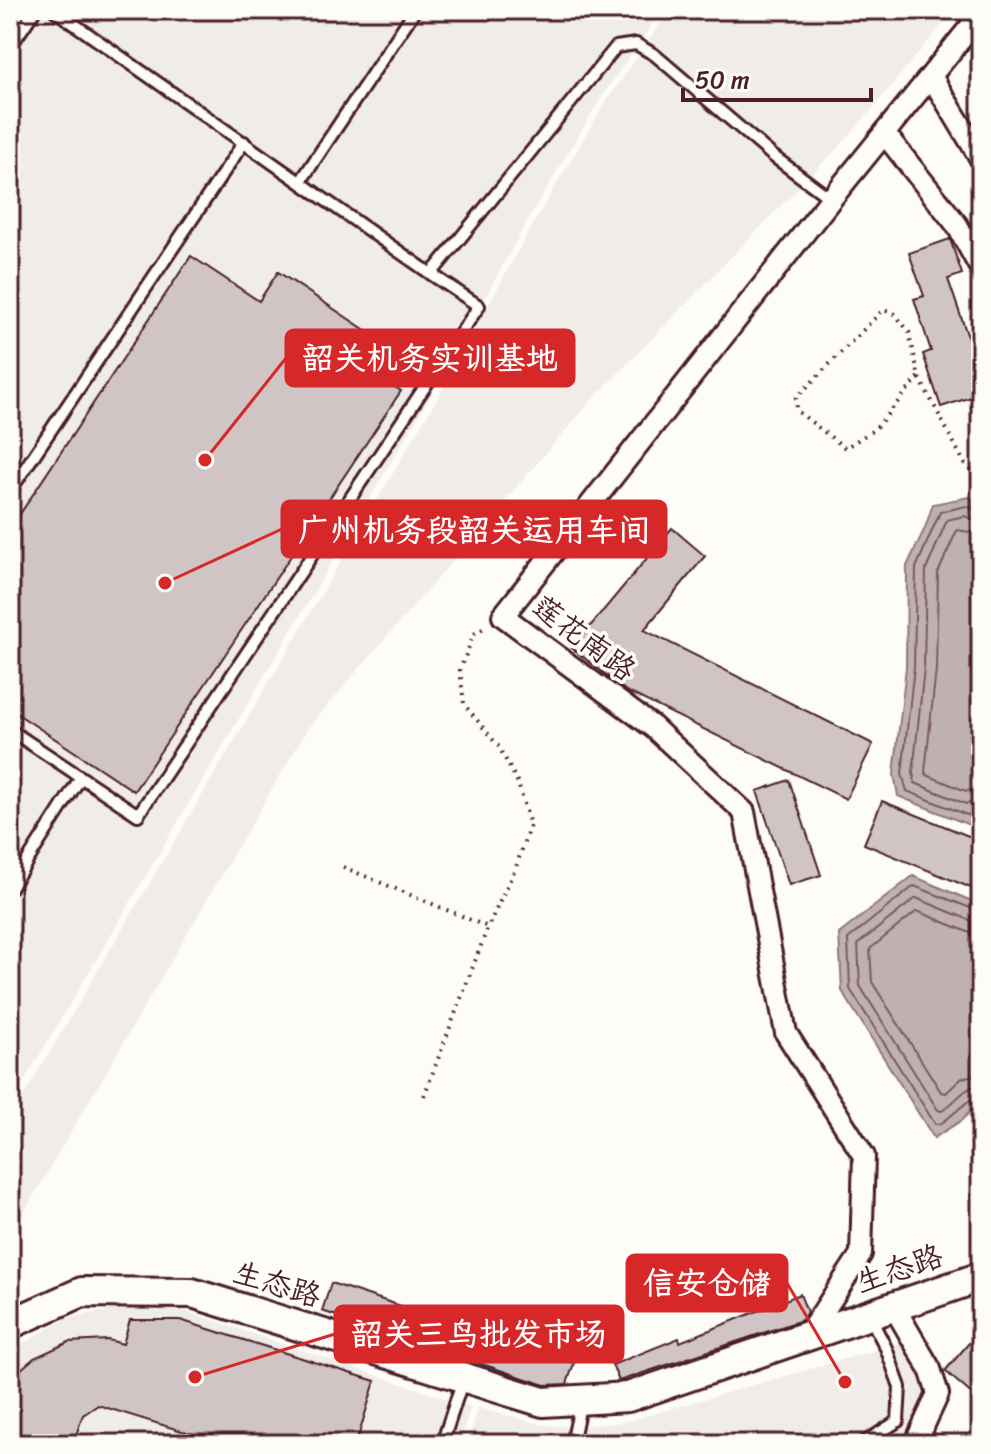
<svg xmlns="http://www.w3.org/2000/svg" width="991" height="1454" viewBox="0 0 991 1454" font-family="Sriracha,'LXGW WenKai TC',sans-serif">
  <rect width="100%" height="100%" fill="#fdfcf7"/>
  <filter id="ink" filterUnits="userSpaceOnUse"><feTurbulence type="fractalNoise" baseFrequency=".0125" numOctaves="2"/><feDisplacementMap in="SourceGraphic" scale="16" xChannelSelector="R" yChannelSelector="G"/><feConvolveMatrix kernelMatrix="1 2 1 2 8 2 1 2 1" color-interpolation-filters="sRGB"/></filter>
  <g filter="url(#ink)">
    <path fill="#f0ece8" d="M 10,10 L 662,10 L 602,96 L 529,218 L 429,398 L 10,1105 Z
      M 670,10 L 954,10 L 853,132 L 591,401 L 307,729 L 10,1236 L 10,1119 L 437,399 L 534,222 L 607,100 Z
      M 120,1308 L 182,1310 L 471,1407 L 459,1444 L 10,1444 L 10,1351 L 65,1319 Z
      M 907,1341 L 922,1370 L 929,1394 L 907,1444 L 467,1444 L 478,1408 L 544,1425 L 575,1427 L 625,1422 Z"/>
    <path fill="#c0b1b1" stroke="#91777b" stroke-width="2" d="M 969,497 L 981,506 L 981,816 L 972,826 L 898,796 L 894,774 L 906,667 L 907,566 L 925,528 L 933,504 Z
      M 913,876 L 981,905 L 981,1100 L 962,1120 L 934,1138 L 842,991 L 839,934 Z"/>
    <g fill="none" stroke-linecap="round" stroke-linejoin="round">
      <path stroke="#795961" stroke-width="2" d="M 981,512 L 966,506 L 940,512 L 916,568 L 914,667 L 902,774 L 907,791 L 967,815 L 981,811
        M 981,522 L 964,516 L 947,520 L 926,570 L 924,668 L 913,773 L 915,783 L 966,804 L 981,801
        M 981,534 L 957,530 L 938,573 L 936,669 L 925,772 L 927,775 L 966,791 L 981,789
        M 981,912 L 914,886 L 848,939 L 850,989 L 935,1124 L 940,1124 C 952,1117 969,1097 981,1095
        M 981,922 L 972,921 L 916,898 L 858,944 L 860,986 L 938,1110 L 942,1111 C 956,1102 964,1086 981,1085
        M 981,934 L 968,932 L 917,911 L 870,949 L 872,982 L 941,1092 L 946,1093 L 962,1078 L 981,1073"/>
    </g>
    <path fill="#d0c5c4" stroke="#4a1f2b" stroke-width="2" d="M 950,239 L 962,274 L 948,279 L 981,375 L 981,394 L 941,407 L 923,354 L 931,351 L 914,299 L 924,296 L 909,253 Z
      M 191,256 L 259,301 L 278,272 L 376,337 L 359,363 L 401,391 L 134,791 L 10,709 L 10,529 Z
      M 672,528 L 705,556 L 644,630 L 873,744 L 846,799 L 626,691 L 572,648 Z
      M 789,780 L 821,875 L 789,885 L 757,791 Z
      M 882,801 L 981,841 L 981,892 L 864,844 Z
      M 331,1283 L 574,1363 L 567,1384 L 545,1385 L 322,1311 Z
      M 800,1294 L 807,1312 L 802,1320 L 619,1381 L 612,1365 L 679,1338 L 680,1342 Z
      M 130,1320 L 180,1320 L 375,1381 L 356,1444 L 260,1444 L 240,1437 L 238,1444 L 224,1444 L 98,1405 L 83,1415 L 73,1444 L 10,1444 L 10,1400 L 20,1370 L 34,1358 L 69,1342 L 108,1340 L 123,1344 Z
      M 981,1329 L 981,1402 L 945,1371 Z"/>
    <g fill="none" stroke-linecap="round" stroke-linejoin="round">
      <g stroke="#4a1f2b" stroke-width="16">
        <path id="lane" d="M 54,10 L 431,274 L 616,47 L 636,44 L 655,55 L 773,156 L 831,199
          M 10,47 L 35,10
          M 301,181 L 415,10
          M 10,491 L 244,142
          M 10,730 L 138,815 L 479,306 L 431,274
          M 10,888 L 81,777
          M 442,1444 L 463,1379
          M 572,1444 L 581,1401
          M 862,1444 L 898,1421 L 900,1387 L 886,1348 L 870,1317"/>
      </g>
      <g stroke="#4a1f2b" stroke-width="26">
        <path id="street" d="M 931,76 L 981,159
          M 885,134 L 957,225 L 981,269
          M 894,1307 L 930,1369 L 938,1394 L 915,1444
          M 808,1335 L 861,1254 L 864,1156 L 786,1033 L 744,812 L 653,727 L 503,616 L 831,199 L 981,14"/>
      </g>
      <g stroke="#4a1f2b" stroke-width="34">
        <path id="secondary" d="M 10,1324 L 82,1292 L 192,1293 L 543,1402 L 628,1397 L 981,1277"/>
      </g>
      <path stroke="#4a1f2b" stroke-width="4" stroke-dasharray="2 6" stroke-linecap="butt" d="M 919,377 L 875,429 L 845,448 L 797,411 L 796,398 L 883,310 L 895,314 L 909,332 L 919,377 L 965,464 L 981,481
        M 343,867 L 488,927
        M 424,1096 L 488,927 L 516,867 L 530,825 L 518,783 L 499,747 L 464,704 L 460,670 L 474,634 L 486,627"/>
      <use href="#lane" stroke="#fdfcf7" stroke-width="10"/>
      <use href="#street" stroke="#fdfcf7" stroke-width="20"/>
      <use href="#secondary" stroke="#fdfcf7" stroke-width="28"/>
    </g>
  </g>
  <g text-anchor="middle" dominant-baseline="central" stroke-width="7" stroke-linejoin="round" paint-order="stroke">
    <g font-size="30" fill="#4a1f2b" stroke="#fdfcf7">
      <text transform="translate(584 638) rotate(37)">莲花南路</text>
      <text transform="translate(899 1269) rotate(-19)">生态路</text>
      <text transform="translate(277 1284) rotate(17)">生态路</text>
    </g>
  </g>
  <path fill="none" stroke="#d62828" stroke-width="3" d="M205 460L286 358M165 583L282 529M845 1382L787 1283M195 1377L335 1334"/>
  <g fill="#d62828" stroke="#fdfcf7" stroke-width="3">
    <circle cx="205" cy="460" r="8"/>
    <circle cx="165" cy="583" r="8"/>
    <circle cx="845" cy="1382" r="8"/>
    <circle cx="195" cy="1377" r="8"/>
  </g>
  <g fill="#d62828" stroke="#d62828" stroke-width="3">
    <rect x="286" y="330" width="288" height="56" rx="8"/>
    <rect x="282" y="501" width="384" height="56" rx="8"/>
    <rect x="627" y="1255" width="160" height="56" rx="8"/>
    <rect x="335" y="1306" width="288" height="56" rx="8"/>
  </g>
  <g font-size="32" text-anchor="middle" font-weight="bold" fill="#fff">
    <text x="430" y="369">韶关机务实训基地</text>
    <text x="474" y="541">广州机务段韶关运用车间</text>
    <text x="707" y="1294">信安仓储</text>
    <text x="479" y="1345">韶关三鸟批发市场</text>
  </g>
  <rect width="991" height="1454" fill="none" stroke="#fdfcf7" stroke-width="40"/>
  <rect x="20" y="20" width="951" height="1414" fill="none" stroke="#4a1f2b" stroke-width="3" filter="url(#ink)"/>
  <path d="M683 88v12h188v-12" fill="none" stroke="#4a1f2b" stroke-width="4"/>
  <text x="695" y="88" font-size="24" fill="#4a1f2b" stroke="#fdfcf7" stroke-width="6" paint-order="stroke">50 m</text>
</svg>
